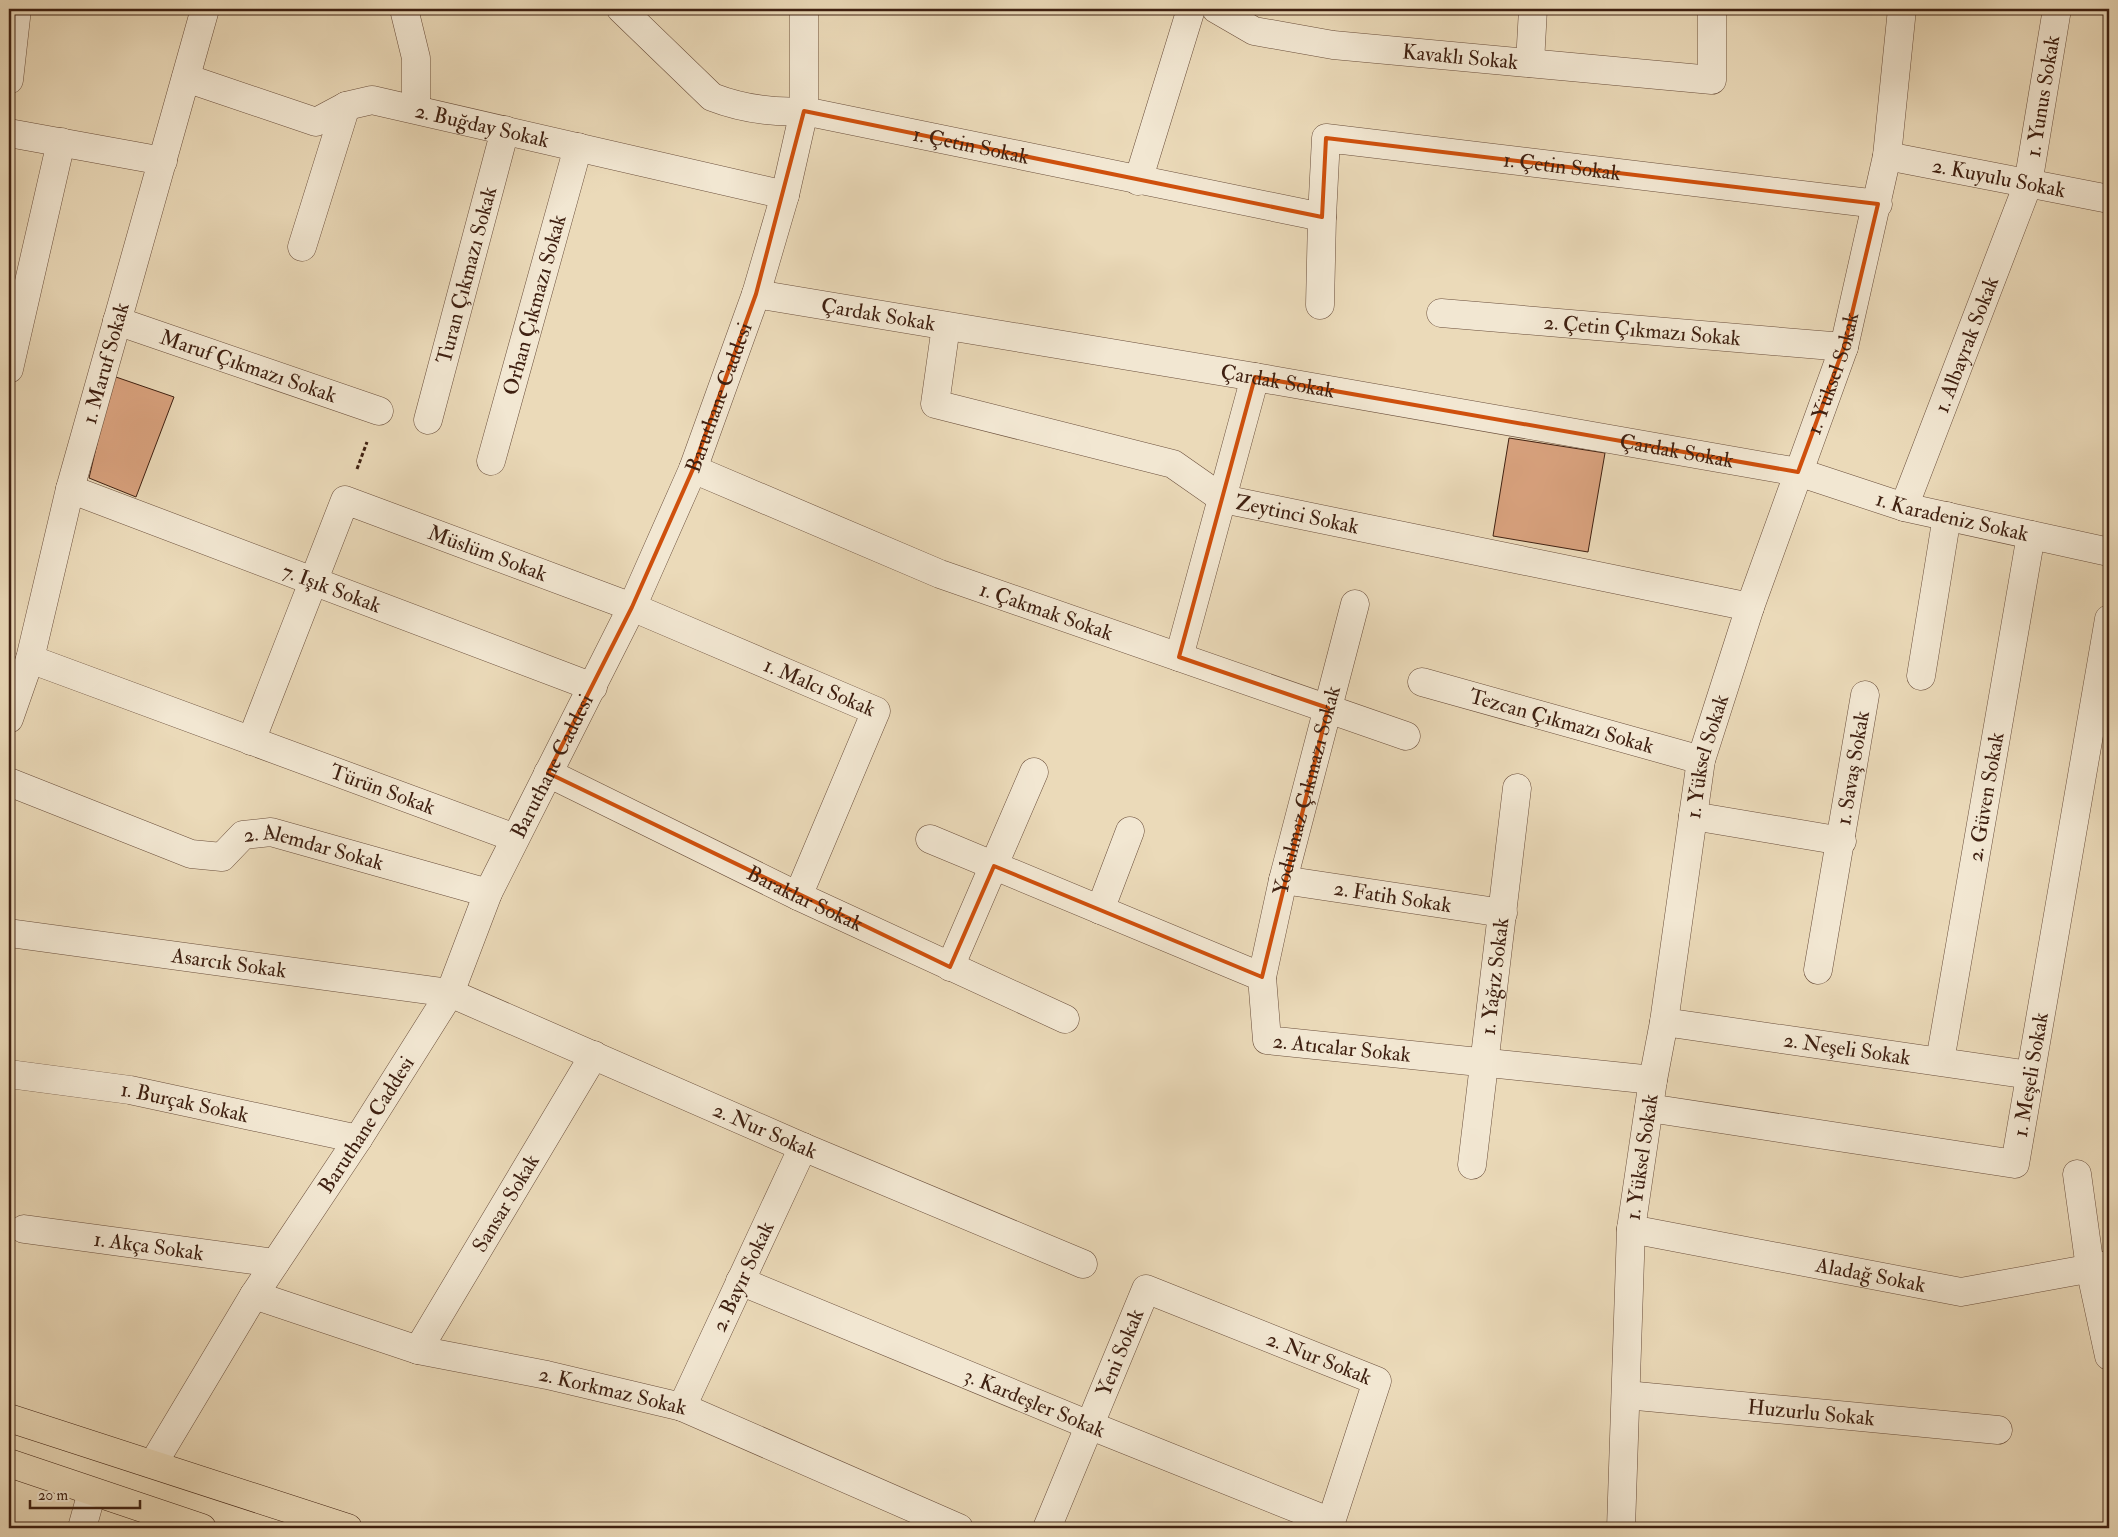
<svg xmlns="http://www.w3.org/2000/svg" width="2118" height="1537" viewBox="0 0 2118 1537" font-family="'IM FELL Double Pica',serif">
  <rect width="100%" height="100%" fill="#ebdab9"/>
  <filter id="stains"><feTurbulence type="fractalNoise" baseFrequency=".004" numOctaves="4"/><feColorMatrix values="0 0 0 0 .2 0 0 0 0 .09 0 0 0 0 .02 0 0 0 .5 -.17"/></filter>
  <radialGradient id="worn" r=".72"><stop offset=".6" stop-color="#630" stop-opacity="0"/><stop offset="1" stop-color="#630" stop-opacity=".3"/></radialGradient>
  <path fill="#d9a27e" stroke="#3f2011" d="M 113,376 L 174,397 L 136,497 L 89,478 Z
    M 1509,438 L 1605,453 L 1588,552 L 1493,536 Z"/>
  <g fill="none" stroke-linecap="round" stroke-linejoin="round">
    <g stroke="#6a4e3b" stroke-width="29">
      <g id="minor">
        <path d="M 404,9 L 416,58 L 416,109"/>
        <path id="s1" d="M 621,9 L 712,97 C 743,109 771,113 804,111 L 1322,217 L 1326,138 L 1878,204"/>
        <path id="s2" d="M 1216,9 L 1254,31 L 1333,45 L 1712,80 L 1712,9"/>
        <path d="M 1530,63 L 1533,9"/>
        <path id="s3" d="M 186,78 L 316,122 L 346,106 L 372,100 L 785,195"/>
        <path d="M 9,80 L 17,9"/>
        <path d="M 9,133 L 163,161"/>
        <path id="s4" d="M 1887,156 L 2109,199"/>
        <path d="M 1138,181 L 1191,9"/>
        <path d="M 302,247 L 346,106"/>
        <path id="s5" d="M 756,294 L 1255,377 L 1798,472 L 1904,507 L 2109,552"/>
        <path d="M 1320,305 L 1322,217"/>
        <path id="s6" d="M 1441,313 L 1844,347"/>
        <path id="s7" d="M 117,321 L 379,411"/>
        <path id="s8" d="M 946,326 L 935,404 L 1173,464 L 1223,499 L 1750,607"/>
        <path d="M 9,369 L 61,142"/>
        <path id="s9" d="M 428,420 L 505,130"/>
        <path id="s10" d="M 491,461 L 578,147"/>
        <path id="s11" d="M 693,469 L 940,574 L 1406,736"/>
        <path id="s12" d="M 70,489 L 593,687"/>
        <path id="s13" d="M 1904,507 L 2028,184 L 2057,9"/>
        <path d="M 1179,657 L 1255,377"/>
        <path id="s14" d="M 30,659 L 515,838"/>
        <path d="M 1921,676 L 1947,516"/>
        <path id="s15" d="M 1422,682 L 1701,760"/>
        <path id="s16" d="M 9,719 L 30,659 L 70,489 L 205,9"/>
        <path id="s17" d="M 251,741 L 345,500 L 632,607 L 876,711 L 798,896"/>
        <path id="s18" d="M 548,773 L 798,896 L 1065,1019"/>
        <path id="s19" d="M 9,782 L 191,854 L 222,857 L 243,835 L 271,832 L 488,893"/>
        <path d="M 1693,816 L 1842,841"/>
        <path id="s20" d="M 930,839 L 1262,977 L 1267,1040 L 1653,1080"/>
        <path id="s21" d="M 1283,880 L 1503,913"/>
        <path d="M 1100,910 L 1130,831"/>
        <path id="s22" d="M 9,933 L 450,993 L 803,1147 L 1083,1264"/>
        <path d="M 950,967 L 1034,772"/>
        <path id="s23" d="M 1818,970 L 1865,695"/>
        <path id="s24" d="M 1262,977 L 1283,880 L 1355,604"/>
        <path id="s25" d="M 1664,1022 L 2030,1075"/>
        <path id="s26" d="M 1940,1061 L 2031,535"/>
        <path id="s27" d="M 9,1074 L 130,1090 L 358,1139"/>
        <path id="s28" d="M 1649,1108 L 2015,1164 L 2109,619"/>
        <path id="s29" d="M 1472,1165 L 1517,788"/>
        <path d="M 2077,1174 L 2090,1268 L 2109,1356"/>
        <path id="s30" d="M 24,1229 L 275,1263"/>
        <path id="s31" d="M 1631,1229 L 1961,1292 L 2109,1265"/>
        <path id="s32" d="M 740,1281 L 1089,1425 L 1331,1522"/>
        <path id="s33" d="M 254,1295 L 418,1350 L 547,1375 L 682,1407 L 959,1528"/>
        <path id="s34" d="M 418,1350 L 594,1055"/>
        <path id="s35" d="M 1626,1395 L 1998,1430"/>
        <path id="s36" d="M 682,1407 L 803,1147"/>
        <path d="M 82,1528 L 92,1492"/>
        <path id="s37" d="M 1047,1528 L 1146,1289 L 1377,1381 L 1329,1528"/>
        <path id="s38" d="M 1621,1528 L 1631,1229 L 1653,1080 L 1664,1022 L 1701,760 L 1750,607 L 1844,347 L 1887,156 L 1902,9"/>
      </g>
    </g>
    <g stroke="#6a4e3b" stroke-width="29">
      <g id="tertiary">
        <path id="s39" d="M 153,1464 L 254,1295 L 358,1139 L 450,993 L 488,893 L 632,607 L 693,469 L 756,294 L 785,195 L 804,111 L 804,9"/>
      </g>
    </g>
    <g stroke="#3f2011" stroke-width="29">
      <path id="primary" d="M 9,1418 L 348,1528
        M 9,1463 L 202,1528"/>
    </g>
    <path stroke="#3f2011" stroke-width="3" stroke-dasharray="4 2.5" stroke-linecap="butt" d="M 357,469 L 367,442"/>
    <use href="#minor" stroke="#f2e7d2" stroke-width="28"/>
    <use href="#tertiary" stroke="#f2e7d2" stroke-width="28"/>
    <use href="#primary" stroke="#ebdab9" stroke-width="28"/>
  </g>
  <path fill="none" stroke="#cf500d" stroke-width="4" stroke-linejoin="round" d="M 804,111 L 1322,217 L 1326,138 L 1878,204 L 1844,347 L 1798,472 L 1255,377 L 1179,657 L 1328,708 L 1262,977 L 994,866 L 950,967 L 548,773 L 632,607 L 693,469 L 756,294 Z"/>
  <g text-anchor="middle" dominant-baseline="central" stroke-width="5" stroke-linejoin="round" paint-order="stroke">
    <g font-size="21" fill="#3f2011" stroke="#f2e7d2">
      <text stroke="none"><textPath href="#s2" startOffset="252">Kavaklı Sokak</textPath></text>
      <text stroke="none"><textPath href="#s13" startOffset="435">1. Yunus Sokak</textPath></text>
      <text stroke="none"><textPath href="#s3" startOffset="311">2. Buğday Sokak</textPath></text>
      <text stroke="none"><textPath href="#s1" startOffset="391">1. Çetin Sokak</textPath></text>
      <text stroke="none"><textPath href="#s1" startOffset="1066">1. Çetin Sokak</textPath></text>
      <text stroke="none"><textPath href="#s4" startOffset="114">2. Kuyulu Sokak</textPath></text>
      <text stroke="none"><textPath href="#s9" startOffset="150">Turan Çıkmazı Sokak</textPath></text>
      <text stroke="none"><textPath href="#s10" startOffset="162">Orhan Çıkmazı Sokak</textPath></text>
      <text stroke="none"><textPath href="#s5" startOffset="124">Çardak Sokak</textPath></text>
      <text stroke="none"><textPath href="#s6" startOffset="202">2. Çetin Çıkmazı Sokak</textPath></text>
      <text stroke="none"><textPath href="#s13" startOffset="174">1. Albayrak Sokak</textPath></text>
      <text stroke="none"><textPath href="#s16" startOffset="369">1. Maruf Sokak</textPath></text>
      <text stroke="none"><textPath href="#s7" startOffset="139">Maruf Çıkmazı Sokak</textPath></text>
      <text stroke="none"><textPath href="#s38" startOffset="1182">1. Yüksel Sokak</textPath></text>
      <text stroke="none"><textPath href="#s5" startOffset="529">Çardak Sokak</textPath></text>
      <text stroke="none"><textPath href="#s39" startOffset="1211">Baruthane Caddesi</textPath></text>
      <text stroke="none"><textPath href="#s5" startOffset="934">Çardak Sokak</textPath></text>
      <text stroke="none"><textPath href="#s8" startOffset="461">Zeytinci Sokak</textPath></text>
      <text stroke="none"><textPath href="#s5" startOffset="1218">1. Karadeniz Sokak</textPath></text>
      <text stroke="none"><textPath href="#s17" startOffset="411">Müslüm Sokak</textPath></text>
      <text stroke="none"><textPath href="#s12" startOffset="280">7. Işık Sokak</textPath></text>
      <text stroke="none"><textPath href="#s11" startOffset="381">1. Çakmak Sokak</textPath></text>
      <text stroke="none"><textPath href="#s17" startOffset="769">1. Malcı Sokak</textPath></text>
      <text stroke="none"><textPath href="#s15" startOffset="145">Tezcan Çıkmazı Sokak</textPath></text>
      <text stroke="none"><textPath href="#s38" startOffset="778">1. Yüksel Sokak</textPath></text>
      <text stroke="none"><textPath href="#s39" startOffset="806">Baruthane Caddesi</textPath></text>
      <text stroke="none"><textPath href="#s23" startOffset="205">1. Savaş Sokak</textPath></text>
      <text stroke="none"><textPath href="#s14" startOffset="376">Türün Sokak</textPath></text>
      <text stroke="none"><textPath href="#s24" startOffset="192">Yodulmaz Çıkmazı Sokak</textPath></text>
      <text stroke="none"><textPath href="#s26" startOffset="268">2. Güven Sokak</textPath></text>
      <text stroke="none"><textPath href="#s19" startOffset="330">2. Alemdar Sokak</textPath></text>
      <text stroke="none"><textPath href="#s21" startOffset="111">2. Fatih Sokak</textPath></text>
      <text stroke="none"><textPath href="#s18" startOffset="286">Baraklar Sokak</textPath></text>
      <text stroke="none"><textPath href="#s22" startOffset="222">Asarcık Sokak</textPath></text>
      <text stroke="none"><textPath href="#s29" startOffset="190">1. Yağız Sokak</textPath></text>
      <text stroke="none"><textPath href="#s20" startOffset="498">2. Atıcalar Sokak</textPath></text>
      <text stroke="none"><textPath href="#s25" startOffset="185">2. Neşeli Sokak</textPath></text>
      <text stroke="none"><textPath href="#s28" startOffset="461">1. Meşeli Sokak</textPath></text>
      <text stroke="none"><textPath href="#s27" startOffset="178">1. Burçak Sokak</textPath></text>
      <text stroke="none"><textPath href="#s39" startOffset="401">Baruthane Caddesi</textPath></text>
      <text stroke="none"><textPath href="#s22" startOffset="789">2. Nur Sokak</textPath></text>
      <text stroke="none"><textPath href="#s38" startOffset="372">1. Yüksel Sokak</textPath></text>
      <text stroke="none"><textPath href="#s34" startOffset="171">Sansar Sokak</textPath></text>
      <text stroke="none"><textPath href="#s30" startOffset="126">1. Akça Sokak</textPath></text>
      <text stroke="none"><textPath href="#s31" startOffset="244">Aladağ Sokak</textPath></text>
      <text stroke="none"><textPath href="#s36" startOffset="144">2. Bayır Sokak</textPath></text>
      <text stroke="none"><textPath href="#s37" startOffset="190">Yeni Sokak</textPath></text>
      <text stroke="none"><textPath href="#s37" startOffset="445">2. Nur Sokak</textPath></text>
      <text stroke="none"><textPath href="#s33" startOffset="372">2. Korkmaz Sokak</textPath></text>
      <text stroke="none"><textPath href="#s32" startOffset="319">3. Kardeşler Sokak</textPath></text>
      <text stroke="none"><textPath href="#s35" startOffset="186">Huzurlu Sokak</textPath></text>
    </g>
  </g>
  <rect width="2118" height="1537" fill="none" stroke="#ebdab9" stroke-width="30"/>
  <rect x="10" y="10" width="2098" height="1517" fill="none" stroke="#3f2011" stroke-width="2.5"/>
  <rect x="15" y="15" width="2088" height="1507" fill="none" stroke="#3f2011"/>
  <path d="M30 1500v8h110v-8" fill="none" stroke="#3f2011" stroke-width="2.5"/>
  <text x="38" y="1500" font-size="15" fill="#3f2011" stroke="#f2e7d2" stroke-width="4" paint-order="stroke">20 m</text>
  <rect width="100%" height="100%" filter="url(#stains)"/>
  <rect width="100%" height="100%" fill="url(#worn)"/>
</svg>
